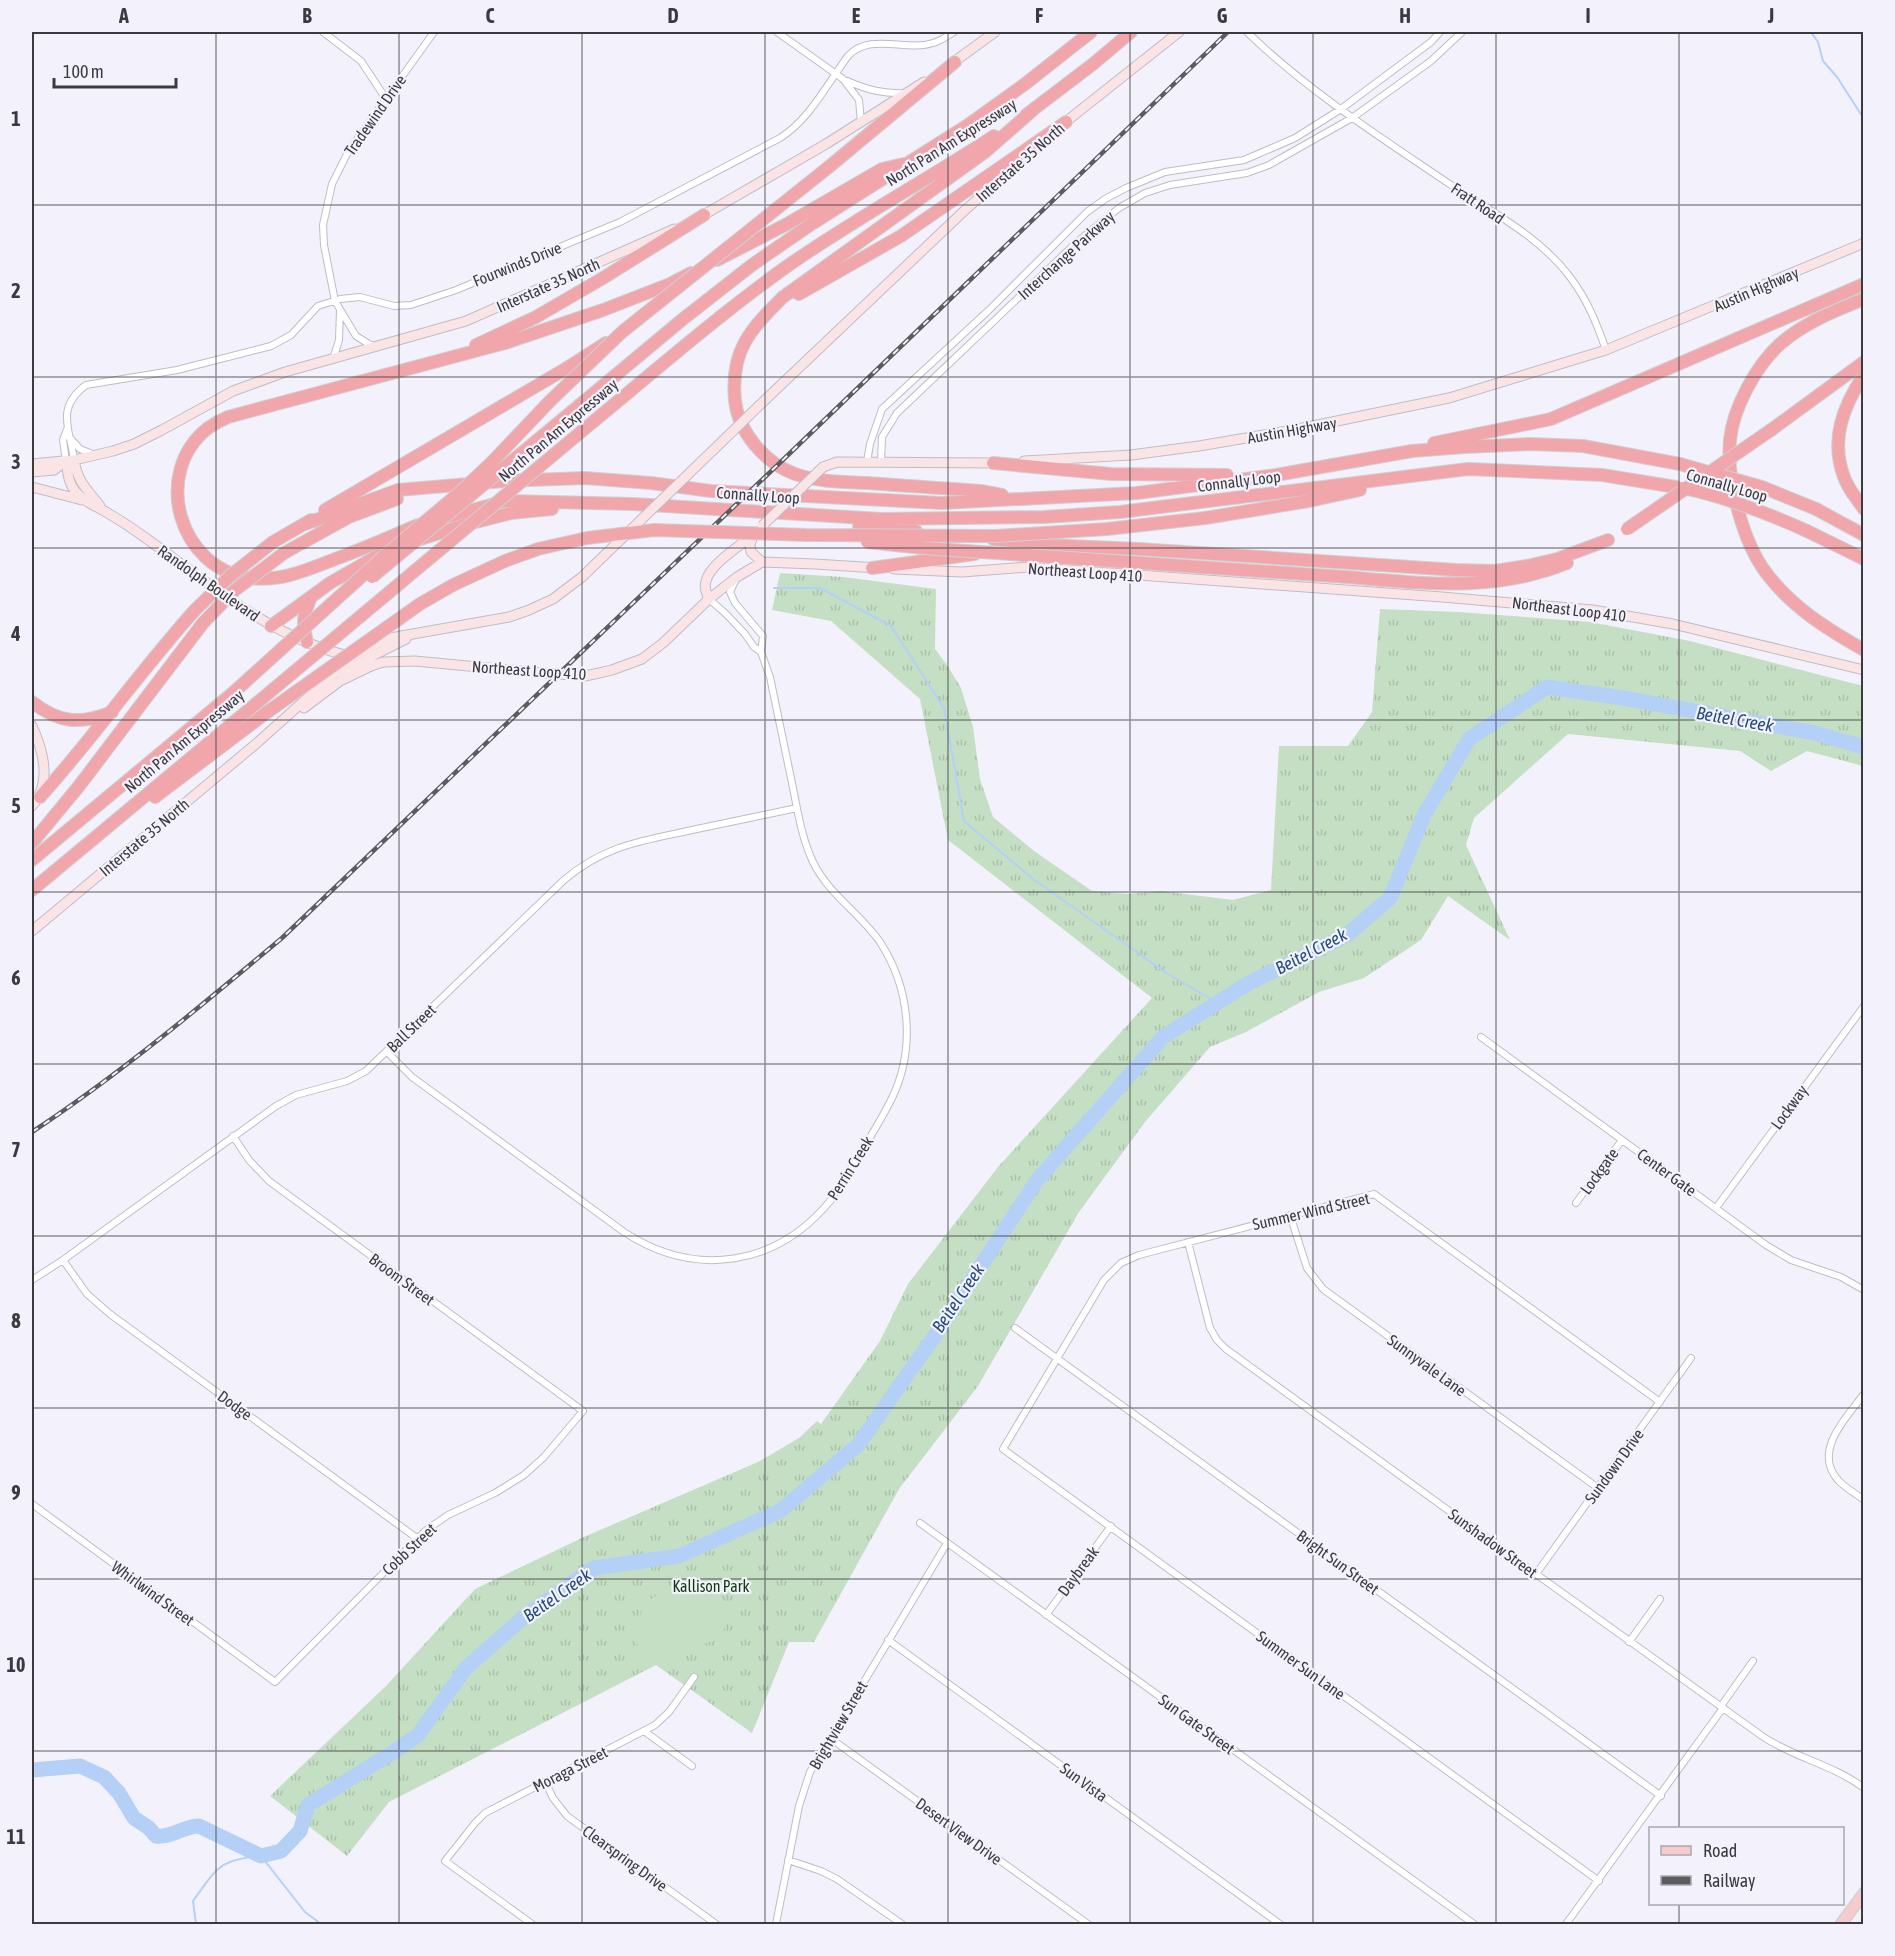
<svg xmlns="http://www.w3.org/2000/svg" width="1895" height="1956" viewBox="0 0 1895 1956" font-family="'Asap Condensed',sans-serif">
  <defs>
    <pattern id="grass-tufts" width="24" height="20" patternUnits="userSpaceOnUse" patternTransform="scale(1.5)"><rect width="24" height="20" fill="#c5dfc4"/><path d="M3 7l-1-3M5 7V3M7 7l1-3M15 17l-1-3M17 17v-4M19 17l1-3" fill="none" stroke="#aac0a9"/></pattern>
  </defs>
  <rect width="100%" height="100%" fill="#f3f2fc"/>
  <path fill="url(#grass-tufts)" d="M 780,573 L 843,577 L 936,589 L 935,649 L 947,665 L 961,688 L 973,727 L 980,779 L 993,817 L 1034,851 L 1092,891 L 1128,894 L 1161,891 L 1233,900 L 1271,890 L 1279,746 L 1348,746 L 1372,712 L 1380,609 L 1459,612 L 1590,622 L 1690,641 L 1863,686 L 1863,766 L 1807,751 L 1771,771 L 1740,751 L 1568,734 L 1474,818 L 1466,845 L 1510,940 L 1448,896 L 1421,940 L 1364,978 L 1319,992 L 1246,1032 L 1210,1047 L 1145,1122 L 1079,1212 L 978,1386 L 899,1489 L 814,1642 L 789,1642 L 752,1733 L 656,1665 L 389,1802 L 347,1856 L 270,1796 L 386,1686 L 475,1589 L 586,1536 L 758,1462 L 799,1438 L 817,1421 L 821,1424 L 880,1341 L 908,1284 L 998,1167 L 1152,998 L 948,840 L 920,699 L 831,621 L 772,610 Z"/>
  <path fill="#c5dfc4" d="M 710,1572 L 725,1625 L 722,1637 L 646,1667 L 634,1635 L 641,1613 L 650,1600 L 666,1589 Z"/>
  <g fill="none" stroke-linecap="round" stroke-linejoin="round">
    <path stroke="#b4d0f7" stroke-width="2" d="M 1811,32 L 1818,42 L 1823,61 L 1837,77 L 1864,119
      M 774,588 L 820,588 L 891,626 L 944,708 L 964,821 L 1033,879 L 1165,972 L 1217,1003
      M 196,1924 L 193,1901 C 217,1868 219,1859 261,1856 L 305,1912 L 321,1924"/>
    <path stroke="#b4d0f7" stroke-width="15" d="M 32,1770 L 80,1766 L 104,1777 L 119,1793 L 134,1818 L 149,1828 L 156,1836 C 171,1838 184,1826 199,1826 L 261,1856 L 281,1851 L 300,1831 L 308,1805 L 392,1753 L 418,1735 L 466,1668 L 525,1616 L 594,1568 L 679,1556 L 780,1511 L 858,1445 L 940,1328 L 1038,1179 L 1163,1037 L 1249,983 L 1347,935 L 1390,898 L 1424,815 L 1469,739 L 1547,687 L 1623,698 L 1815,733 L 1864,747"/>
    <g stroke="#bebdc6" stroke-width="8">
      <path id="minor" d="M 323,32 L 361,61 L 386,99
        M 777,32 L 843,79 L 859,100 L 861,122
        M 1247,32 C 1308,91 1380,137 1451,185 C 1492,212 1540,237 1570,277 C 1587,299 1597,324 1606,350
        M 847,81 C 868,90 883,94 906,93
        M 375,346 L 369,344 L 356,336 L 335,301 L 324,245 L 323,225 L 332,184 L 348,152 L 434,32
        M 333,359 L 339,340 L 340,310
        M 71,439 L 80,449 L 95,455
        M 74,460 C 70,429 55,408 86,385 L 177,370 L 271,346 L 291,335 L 318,306 L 340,299 L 360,297 L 394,306 L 411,305 L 456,290 L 620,222 L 780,138 C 810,119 827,84 848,56 C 870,32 906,52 933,43 C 941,41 947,36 954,32
        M 66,461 L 63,440 L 67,429
        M 867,462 L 870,444 L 882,409 L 989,310 L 1087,212 L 1105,199 L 1126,188 L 1165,172 L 1244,160 L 1295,138 L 1341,109 L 1431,42 L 1440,32
        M 881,462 L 882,437 L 897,413 L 1078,241 L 1119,208 L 1145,193 L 1170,185 L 1247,173 L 1269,165 L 1352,118 L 1431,61 L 1462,32
        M 736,579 L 730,592 L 735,603 L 763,636 L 761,652
        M 1481,1037 L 1766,1245 L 1791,1260 L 1841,1277 L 1864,1290
        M 387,1052 L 412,1077 L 624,1232 C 696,1279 777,1266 831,1200 C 851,1166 875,1133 892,1098 C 916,1048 910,988 880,942 C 860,913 829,895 813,862 C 802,839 798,813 793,788 C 785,751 778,714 770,677 L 761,652 L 754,647 L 745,634 L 726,614 L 709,599
        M 1576,1203 L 1622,1140
        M 1716,1208 L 1864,1006
        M 1290,1215 L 1307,1268 L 1323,1289 L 1598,1488
        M 1188,1242 L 1210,1328 L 1217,1340 L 1226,1349 L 1536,1574 L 1762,1736 C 1794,1758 1832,1764 1864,1788
        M 63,1260 L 87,1294 L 110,1314 L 418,1539
        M 32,1280 L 63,1260 L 276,1106 L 296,1095 L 347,1081 L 366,1071 L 564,880 C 605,845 642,841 692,830 C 727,823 762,815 797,808
        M 1015,1328 L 1661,1796
        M 1864,1394 C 1847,1417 1812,1451 1838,1480 C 1844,1487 1855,1493 1864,1500
        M 32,1504 L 275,1682 L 425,1531 L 448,1515 L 495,1493 L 524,1475 L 544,1457 L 583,1411 L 269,1181 L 249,1160 L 233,1136
        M 920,1523 L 1474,1924
        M 1536,1574 L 1691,1358
        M 1046,1615 L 1111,1526
        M 888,1640 L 1280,1924
        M 1629,1642 L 1660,1599
        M 1721,1706 L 1753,1661
        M 644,1731 L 692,1766
        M 830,1738 L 1088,1924
        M 545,1781 L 553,1798 L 567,1816 L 716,1924
        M 788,1860 L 821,1871 L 837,1879 L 902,1924
        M 1599,1881 L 1003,1449 L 1104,1280 L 1121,1263 L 1139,1255 L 1374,1194 L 1660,1402
        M 532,1924 L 445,1861 L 475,1823 L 485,1813 L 655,1725 L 669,1712 L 694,1677
        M 776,1924 L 799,1806 L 810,1772 L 947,1543
        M 1566,1924 L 1723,1708"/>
    </g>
    <g stroke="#bebdc6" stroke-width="11">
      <path id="secondary" d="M 951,64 L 995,32
        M 1063,124 L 1179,32
        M 700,217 L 826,144 L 924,82
        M 766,399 L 964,211 L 1034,149
        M 74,460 C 78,483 87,489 100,506
        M 66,461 C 68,472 68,483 75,491 C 84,502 94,505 106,512 C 118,519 129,526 140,534 C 207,581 268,637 349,656
        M 1024,461 L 1131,455 L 1199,446 L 1293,430 L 1449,398 L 1606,350 L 1864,243
        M 32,464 L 74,460 L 113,451 L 134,444 L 162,430 L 233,391 L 285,372 L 466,321 L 674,229
        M 823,467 L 837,462 L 998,463
        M 32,472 L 54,470 L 66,461
        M 32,487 L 82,500
        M 754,534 L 750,544 L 751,552 L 762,562
        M 894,569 L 962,572 L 1029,567 L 1442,597 L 1593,610 L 1673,624 L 1864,670
        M 709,599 C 706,593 704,587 706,581 C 710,564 741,545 754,534
        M 340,681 L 371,666 L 383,662 L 415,661 L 543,673 L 585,676 L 599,673 L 612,670 L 642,659 L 663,643 L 709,599 L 737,577 L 762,562 L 815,564 L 878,568
        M 304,708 L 340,681 L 351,669 L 376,654 L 406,639
        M 32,726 C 44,752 52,783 32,806
        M 32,931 L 257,743 L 353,657 L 377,643 L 390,638 L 509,617 L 529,610 L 553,599 L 582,577 L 614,546"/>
    </g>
    <g stroke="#d0d0d1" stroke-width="13">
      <path id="primary" d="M 1841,1924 L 1864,1893"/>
    </g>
    <g stroke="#d0d0d1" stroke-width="14">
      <path id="motorway" d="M 1026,115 L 1093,64 L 1131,32
        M 830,166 L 955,62
        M 717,260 L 787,224 L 882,169 L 908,163
        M 799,294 L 901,236 L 1066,122
        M 1864,299 C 1834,311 1804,323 1780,344 C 1756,366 1733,408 1730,440 C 1726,479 1743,543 1767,574 C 1793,608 1827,629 1864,650
        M 476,345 L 536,317 L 603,278 L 704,215
        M 1864,375 C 1843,406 1830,440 1844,477 C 1848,489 1857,499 1864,509
        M 581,404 L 683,319 L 752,265 L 810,225 L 968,125 L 1025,84 L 1091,32
        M 594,421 C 657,369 719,315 786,267 C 853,220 925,181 994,136
        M 1771,430 L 1864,362
        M 1434,443 L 1551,419 L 1864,284
        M 993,463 L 1111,474 L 1227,475
        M 1002,495 L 981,491 C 944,488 906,486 868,483 C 844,482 818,482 795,474 C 765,463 738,432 735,400 C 730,350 751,329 783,297 L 985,152 L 1033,110
        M 1816,509 L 1864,535
        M 325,510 L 567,368 L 606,343
        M 444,518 L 505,501 L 633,504 L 881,519 L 1044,517 L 1120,512 L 1468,469 L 1602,475 L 1676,487
        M 1205,518 L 1309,501 L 1360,490
        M 305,524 L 398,490 L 504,481 L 585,478 L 651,483 L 711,491 L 942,503 L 1137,493 L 1276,475 L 1412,451 L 1465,447 L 1530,444 L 1583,446 L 1680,464
        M 418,525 C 392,536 365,548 338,558 C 309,569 282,582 250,578 C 179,569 151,473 208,428 C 214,424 221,420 228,417 L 505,343 L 603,310 L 670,284 L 691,273
        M 859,526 L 916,531
        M 1807,531 L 1864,559
        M 993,539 L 1045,545 L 1139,549 L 1456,570 L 1495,571 L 1527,566 L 1557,559 L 1608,540
        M 417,540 L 468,524 L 511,513 L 552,509
        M 273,542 L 311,520
        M 284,553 L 349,517 L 397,499
        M 872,568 L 975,554
        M 1346,577 C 1423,583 1493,593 1567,563
        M 271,626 L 330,583 L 386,551
        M 307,642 C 302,622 303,616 311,597
        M 32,702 C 59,723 80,725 112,712
        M 40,797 C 94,737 141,670 195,610
        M 155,797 L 266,713
        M 32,843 L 79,786 L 203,623
        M 32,860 L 234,692
        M 32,890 L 258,702"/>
    </g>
    <use href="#minor" stroke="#fff" stroke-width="6"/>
    <use href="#secondary" stroke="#fbe4e6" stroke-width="9"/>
    <use href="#primary" stroke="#f7cacd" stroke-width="10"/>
    <use href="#motorway" stroke="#f1a6ac" stroke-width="12"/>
    <g stroke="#5c5b60" stroke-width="4.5">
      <path id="rail" d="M 32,1132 C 120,1074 201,1006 282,938 L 788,455 L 1228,32"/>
    </g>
    <use href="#rail" stroke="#f3f2fc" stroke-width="2" stroke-dasharray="7" stroke-linecap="butt"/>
    <g stroke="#bebdc6" stroke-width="11" stroke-linecap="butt">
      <path id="secondary-bridge" d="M 762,526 L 823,467
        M 614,546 L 766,399"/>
    </g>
    <g stroke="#d0d0d1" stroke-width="14" stroke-linecap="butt">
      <path id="motorway-bridge" d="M 1680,464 L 1762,487 L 1816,509
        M 1683,488 C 1726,497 1767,513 1807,531
        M 1627,529 L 1771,430
        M 867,542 L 923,548 L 1346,577
        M 372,577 L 581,404
        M 195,610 L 230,576 L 273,542
        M 203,623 L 235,590 L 284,553
        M 234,692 L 383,557 L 459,493 L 492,462 L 550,401 L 622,332 L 830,166
        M 258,702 L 594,421
        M 266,713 L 420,604 L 453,585 L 505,561 L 538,549 L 587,538 L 654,530 L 806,535 L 995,536 L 1107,529 L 1205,518"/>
    </g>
    <use href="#secondary-bridge" stroke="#fbe4e6" stroke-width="9"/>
    <use href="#motorway-bridge" stroke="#f1a6ac" stroke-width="12"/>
  </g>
  <path fill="none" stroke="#3b3a3e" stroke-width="1.5" stroke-opacity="0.55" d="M 216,32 L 216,1924M 399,32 L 399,1924M 582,32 L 582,1924M 765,32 L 765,1924M 948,32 L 948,1924M 1130,32 L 1130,1924M 1313,32 L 1313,1924M 1496,32 L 1496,1924M 1679,32 L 1679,1828M 32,205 L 1864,205M 32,377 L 1864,377M 32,548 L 1864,548M 32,720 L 1864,720M 32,892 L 1864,892M 32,1064 L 1864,1064M 32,1236 L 1864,1236M 32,1408 L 1864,1408M 32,1579 L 1864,1579M 32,1751 L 1864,1751M 1679,1904 L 1679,1924"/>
  <g text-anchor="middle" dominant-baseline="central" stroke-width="4.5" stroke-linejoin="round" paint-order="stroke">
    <g font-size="16" fill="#3b3a3e" stroke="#f3f2fc">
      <text transform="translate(375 115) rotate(-55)">Tradewind Drive</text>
      <text transform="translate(951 142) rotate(-32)">North Pan Am Expressway</text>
      <text transform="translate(1020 162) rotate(-41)">Interstate 35 North</text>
      <text transform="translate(1478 203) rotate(34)">Fratt Road</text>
      <text transform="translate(1066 255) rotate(-42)">Interchange Parkway</text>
      <text transform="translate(517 264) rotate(-22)">Fourwinds Drive</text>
      <text transform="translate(548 285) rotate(-24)">Interstate 35 North</text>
      <text transform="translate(1756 289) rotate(-23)">Austin Highway</text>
      <text transform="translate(558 430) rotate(-40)">North Pan Am Expressway</text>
      <text transform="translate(1292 430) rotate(-10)">Austin Highway</text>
      <text transform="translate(1239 481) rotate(-7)">Connally Loop</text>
      <text transform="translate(1727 485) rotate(16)">Connally Loop</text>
      <text transform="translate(758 495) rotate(4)">Connally Loop</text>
      <text transform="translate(1085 572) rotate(4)">Northeast Loop 410</text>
      <text transform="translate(209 583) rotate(35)">Randolph Boulevard</text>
      <text transform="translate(1569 609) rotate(7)">Northeast Loop 410</text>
      <text transform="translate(529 670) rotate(4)">Northeast Loop 410</text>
      <text transform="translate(184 741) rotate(-40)">North Pan Am Expressway</text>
      <text transform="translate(144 837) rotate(-40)">Interstate 35 North</text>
      <text transform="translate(411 1028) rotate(-44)">Ball Street</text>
      <text transform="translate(1789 1107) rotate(-54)">Lockway</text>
      <text transform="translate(850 1168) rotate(-58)">Perrin Creek</text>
      <text transform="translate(1599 1171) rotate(-54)">Lockgate</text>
      <text transform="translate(1667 1172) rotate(36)">Center Gate</text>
      <text transform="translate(1311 1211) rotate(-13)">Summer Wind Street</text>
      <text transform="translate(402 1279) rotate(36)">Broom Street</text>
      <text transform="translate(1427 1365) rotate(36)">Sunnyvale Lane</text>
      <text transform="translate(235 1405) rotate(36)">Dodge</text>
      <text transform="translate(1614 1466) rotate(-54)">Sundown Drive</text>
      <text transform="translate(1493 1543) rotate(36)">Sunshadow Street</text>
      <text transform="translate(409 1549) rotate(-43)">Cobb Street</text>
      <text transform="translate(1338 1562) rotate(36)">Bright Sun Street</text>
      <text transform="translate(1078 1571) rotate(-54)">Daybreak</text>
      <text transform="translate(153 1593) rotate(36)">Whirlwind Street</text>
      <text transform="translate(1301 1665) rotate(36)">Summer Sun Lane</text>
      <text transform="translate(1197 1724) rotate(36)">Sun Gate Street</text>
      <text transform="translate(838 1725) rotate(-60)">Brightview Street</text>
      <text transform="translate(570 1769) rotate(-27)">Moraga Street</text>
      <text transform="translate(1084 1782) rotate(36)">Sun Vista</text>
      <text transform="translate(959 1831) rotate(36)">Desert View Drive</text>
      <text transform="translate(625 1858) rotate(36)">Clearspring Drive</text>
    </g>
    <g font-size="16" fill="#0a3d0e" stroke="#f3f2fc">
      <text x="711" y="1586">Kallison Park</text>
    </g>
    <g font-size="18" font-style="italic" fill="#264c7c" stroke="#f3f2fc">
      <text transform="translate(1735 719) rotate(10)">Beitel Creek</text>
      <text transform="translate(1311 951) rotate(-28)">Beitel Creek</text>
      <text transform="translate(958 1298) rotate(-56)">Beitel Creek</text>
      <text transform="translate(557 1595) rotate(-35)">Beitel Creek</text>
    </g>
  </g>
  <rect width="1895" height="1956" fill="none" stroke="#f3f2fc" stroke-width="66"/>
  <rect x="1649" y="1827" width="195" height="78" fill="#f3f2fc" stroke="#a9a8b0" stroke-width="1.5"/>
  <rect x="1661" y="1846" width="30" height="9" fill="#f7cacd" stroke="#a9a8b0" stroke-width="1.5"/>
  <text x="1703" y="1857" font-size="18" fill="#3b3a3e">Road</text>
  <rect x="1661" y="1876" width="30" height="9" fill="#5c5b60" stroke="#a9a8b0" stroke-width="1.5"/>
  <text x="1703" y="1887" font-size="18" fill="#3b3a3e">Railway</text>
  <path d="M54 78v9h122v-9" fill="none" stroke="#3b3a3e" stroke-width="3"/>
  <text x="63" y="78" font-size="18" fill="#3b3a3e" stroke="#f3f2fc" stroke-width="4.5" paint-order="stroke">100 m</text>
  <rect x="33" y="33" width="1829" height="1890" fill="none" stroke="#3b3a3e" stroke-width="2"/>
  <g font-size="20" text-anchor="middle" font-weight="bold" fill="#3b3a3e">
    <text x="124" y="23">A</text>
    <text x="307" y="23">B</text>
    <text x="490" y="23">C</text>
    <text x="673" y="23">D</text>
    <text x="856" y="23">E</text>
    <text x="1039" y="23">F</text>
    <text x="1222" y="23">G</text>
    <text x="1405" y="23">H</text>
    <text x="1588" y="23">I</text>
    <text x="1771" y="23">J</text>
    <text x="16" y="126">1</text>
    <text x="16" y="298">2</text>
    <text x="16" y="469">3</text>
    <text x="16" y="641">4</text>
    <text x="16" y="813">5</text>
    <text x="16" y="985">6</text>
    <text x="16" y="1157">7</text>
    <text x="16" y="1328">8</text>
    <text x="16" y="1500">9</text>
    <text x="16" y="1672">10</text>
    <text x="16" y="1844">11</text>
  </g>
</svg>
